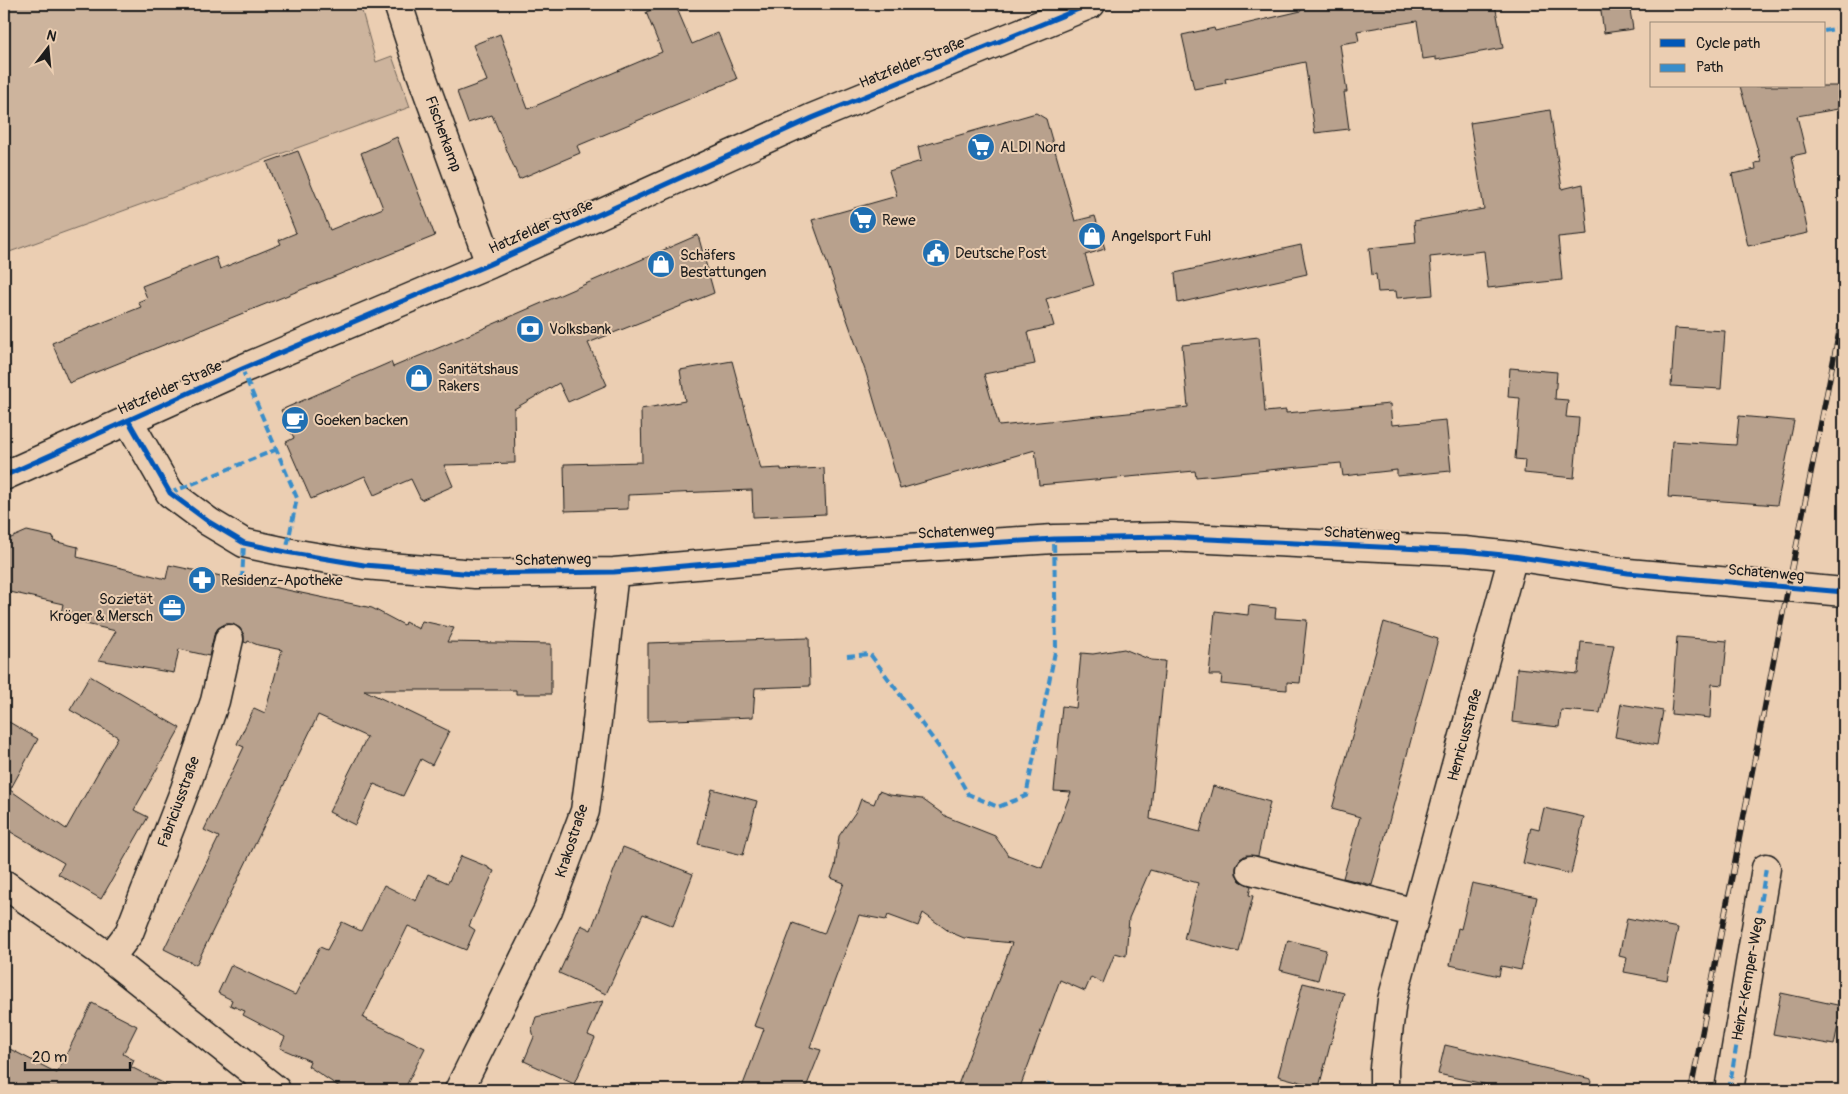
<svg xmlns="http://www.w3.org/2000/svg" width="1848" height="1094" viewBox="0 0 1848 1094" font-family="Pangolin,sans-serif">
  <rect width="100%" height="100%" fill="#ebceb2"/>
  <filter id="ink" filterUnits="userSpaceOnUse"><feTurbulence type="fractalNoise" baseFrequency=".02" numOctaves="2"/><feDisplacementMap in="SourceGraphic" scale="10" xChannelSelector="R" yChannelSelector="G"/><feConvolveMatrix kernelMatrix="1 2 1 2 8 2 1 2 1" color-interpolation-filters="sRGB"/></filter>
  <g filter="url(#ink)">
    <path fill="#cdb49d" stroke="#74685c" d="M 4,4 L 360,4 L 376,62 L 392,56 L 410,107 L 4,254 Z"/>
    <path fill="#b8a18d" stroke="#1c1c1c" d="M 667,4 L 675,4 L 692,44 L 718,33 L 737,79 L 577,146 L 580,153 L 519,179 L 492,115 L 468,123 L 457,92 L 487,81 L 473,45 L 500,34 L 528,109 L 662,52 L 646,12 Z
      M 1300,4 L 1495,4 L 1503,48 L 1436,60 L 1436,57 L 1423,59 L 1417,21 L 1357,31 L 1359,41 L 1340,44 L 1347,92 L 1344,92 L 1349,129 L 1315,133 L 1305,62 L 1225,79 L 1226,83 L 1194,89 L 1182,35 L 1214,28 L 1215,31 L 1301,11 Z
      M 1600,4 L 1629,4 L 1633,29 L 1604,33 Z
      M 1740,86 L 1844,86 L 1844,108 L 1797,116 L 1806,153 L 1792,156 L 1808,233 L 1748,246 L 1732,174 L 1756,169 L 1755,163 L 1761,162 Z
      M 1550,110 L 1562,189 L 1583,184 L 1588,234 L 1558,237 L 1562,280 L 1488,288 L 1484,251 L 1430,257 L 1433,295 L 1397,298 L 1396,291 L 1378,292 L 1376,274 L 1372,275 L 1369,248 L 1416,243 L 1414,221 L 1484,209 L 1470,123 Z
      M 1036,113 L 1046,119 L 1075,221 L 1095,216 L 1105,249 L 1085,255 L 1094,285 L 1046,299 L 1054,326 L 1028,332 L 1035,364 L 984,374 L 999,426 L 1188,407 L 1182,345 L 1259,337 L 1265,412 L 1286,410 L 1286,413 L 1390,404 L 1392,425 L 1446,420 L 1451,471 L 1397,476 L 1397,470 L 1343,476 L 1341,463 L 1196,477 L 1195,471 L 1039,485 L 1035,450 L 900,489 L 866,373 L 812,220 L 897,196 L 889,171 L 921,161 L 918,147 Z
      M 397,137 L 435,236 L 69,383 L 52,343 L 141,307 L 138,302 L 147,298 L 142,286 L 216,257 L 220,269 L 281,244 L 279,240 L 296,233 L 267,162 L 298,151 L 330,230 L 383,208 L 361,153 Z
      M 698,235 L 714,293 L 588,343 L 607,385 L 568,402 L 559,383 L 514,409 L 515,463 L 444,465 L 453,486 L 421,500 L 411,479 L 374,495 L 365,476 L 311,499 L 286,442 L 294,438 L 281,410 L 391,362 L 393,367 L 443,346 Z
      M 1301,245 L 1307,274 L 1178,303 L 1175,273 Z
      M 1675,328 L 1725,331 L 1721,389 L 1671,386 Z
      M 732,361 L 761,469 L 781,468 L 781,470 L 824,468 L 826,514 L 753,517 L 752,490 L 628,495 L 628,509 L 565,511 L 564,464 L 642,462 L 641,409 L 685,401 L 680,370 Z
      M 1510,368 L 1557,372 L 1555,399 L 1568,400 L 1566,417 L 1579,418 L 1574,478 L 1524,473 L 1525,460 L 1515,459 L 1520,398 L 1508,397 Z
      M 1739,416 L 1794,421 L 1777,505 L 1668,497 L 1672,441 L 1736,445 Z
      M 27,531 L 54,537 L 53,541 L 78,547 L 77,557 L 166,579 L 169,565 L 372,608 L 404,625 L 405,622 L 419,629 L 422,621 L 454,628 L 447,642 L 551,644 L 551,694 L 516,694 L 516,690 L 364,690 L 449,731 L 432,765 L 421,759 L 403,796 L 374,784 L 355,825 L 329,812 L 367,737 L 318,715 L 196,965 L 164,949 L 219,837 L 204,830 L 244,747 L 237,744 L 254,708 L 265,713 L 282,650 L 258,645 L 248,641 L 247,643 L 244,642 L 244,635 L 240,628 L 233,624 L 225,624 L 218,628 L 214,635 L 209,656 L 179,649 L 174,673 L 99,660 L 116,631 L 60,618 L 63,604 L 10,592 L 4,578 L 4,541 Z
      M 1249,605 L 1276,608 L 1275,618 L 1307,620 L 1300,683 L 1287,682 L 1287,690 L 1259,688 L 1221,684 L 1222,675 L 1209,675 L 1215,611 L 1248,615 Z
      M 1384,622 L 1438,639 L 1372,885 L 1343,878 L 1360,817 L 1332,809 Z
      M 1677,637 L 1727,641 L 1723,685 L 1712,684 L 1710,718 L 1671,714 Z
      M 809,638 L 810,686 L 755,688 L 753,717 L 648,721 L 648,643 Z
      M 1581,642 L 1614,645 L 1600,713 L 1561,710 L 1559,727 L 1512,722 L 1517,668 L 1578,674 Z
      M 1124,649 L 1151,660 L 1165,661 L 1150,819 L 1200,832 L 1213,786 L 1270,802 L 1258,856 L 1246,855 L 1240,859 L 1236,867 L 1236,874 L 1240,881 L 1251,886 L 1249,895 L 1253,896 L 1239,952 L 1184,939 L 1198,883 L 1150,870 L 1129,918 L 1126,956 L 1115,953 L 1103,983 L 1091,977 L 1085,991 L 1060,980 L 1019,1090 L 956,1090 L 1012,943 L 964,938 L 950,932 L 923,913 L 918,926 L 888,915 L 886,920 L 859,915 L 810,1047 L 821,1050 L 805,1090 L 741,1090 L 764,1029 L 754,1026 L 793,923 L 824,934 L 844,883 L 831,878 L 835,867 L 839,836 L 857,810 L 861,799 L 874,804 L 879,791 L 890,795 L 922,799 L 947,817 L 995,836 L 1008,855 L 1042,868 L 1071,792 L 1054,791 L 1062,706 L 1076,708 L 1081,653 L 1093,654 Z
      M 90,676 L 180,728 L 134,810 L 148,817 L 101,899 L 58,874 L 64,863 L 4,828 L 4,719 L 38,739 L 10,790 L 66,829 L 118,737 L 70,710 Z
      M 1621,704 L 1663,711 L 1657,745 L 1615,737 Z
      M 712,789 L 757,801 L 743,855 L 698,844 Z
      M 1544,808 L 1584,817 L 1571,874 L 1523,863 L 1531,827 L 1539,829 Z
      M 623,847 L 693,874 L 673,926 L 643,914 L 606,994 L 559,973 L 581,925 L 591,930 Z
      M 461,856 L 488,867 L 488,868 L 494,871 L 469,926 L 475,930 L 466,950 L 408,926 L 363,1018 L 425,1048 L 404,1090 L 344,1090 L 308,1066 L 310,1061 L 280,1048 L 285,1037 L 243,1015 L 245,1011 L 230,1005 L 232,1000 L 218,993 L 231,965 L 295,995 L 320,947 L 327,950 L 342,922 L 361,931 L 384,885 L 416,901 L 428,874 L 448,883 Z
      M 1472,883 L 1537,897 L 1521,970 L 1501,966 L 1499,976 L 1450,965 L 1458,928 L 1461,929 Z
      M 1627,918 L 1678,928 L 1667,980 L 1624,972 L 1627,958 L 1619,956 Z
      M 1288,940 L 1326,950 L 1318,980 L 1280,970 Z
      M 1303,983 L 1344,993 L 1319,1087 L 1278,1076 Z
      M 1781,993 L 1842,1006 L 1834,1045 L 1773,1034 Z
      M 603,1001 L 588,1035 L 595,1038 L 574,1084 L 524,1061 L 534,1037 L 532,1029 L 536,1017 Z
      M 92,1003 L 137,1026 L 123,1054 L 134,1060 L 131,1067 L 177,1090 L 17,1090 L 4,1084 L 4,1046 L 57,1073 Z
      M 1445,1045 L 1591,1079 L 1590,1090 L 1511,1090 L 1438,1074 Z"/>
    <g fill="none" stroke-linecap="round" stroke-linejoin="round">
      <g stroke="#1c1c1c" stroke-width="31">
        <path id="minor" d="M 398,4 L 419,68 L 490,264
          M 128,420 L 170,493 L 209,522 L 244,543 L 286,552 L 364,565 L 475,574 L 614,572 L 859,551 L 1054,539 L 1166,537 L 1464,551 L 1513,556 L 1628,573 L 1844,592
          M 4,476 L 242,369 L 490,264 L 812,118 L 1091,4
          M 1251,870 L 1416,913
          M 4,884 L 110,958 L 276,1090
          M 110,958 L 129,933 L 185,789 L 215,701 L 229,639
          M 459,1090 L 548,910 L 585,811 L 597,721 L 614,572
          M 1384,1090 L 1384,1068 L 1392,1000 L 1513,556
          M 1729,1090 L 1766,868"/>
      </g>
      <use href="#minor" stroke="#ebceb2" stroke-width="28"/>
      <g stroke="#1c1c1c" stroke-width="5.5">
        <path id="rail" d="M 1691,1090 L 1775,653 L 1844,307"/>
      </g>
      <use href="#rail" stroke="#ebceb2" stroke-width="4" stroke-dasharray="11" stroke-linecap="butt"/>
      <path stroke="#388dca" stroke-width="4" stroke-dasharray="8 4" stroke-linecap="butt" d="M 1824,31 L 1840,28
        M 242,369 L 297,498 L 286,552
        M 170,493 L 275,450
        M 242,580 L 244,543
        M 847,656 L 870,654 L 950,762 L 968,794 L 998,807 L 1026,796 L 1056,647 L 1054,539
        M 1047,1090 L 1051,1079
        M 1729,1090 L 1766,868"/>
      <g stroke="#ebceb2" stroke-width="8">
        <path id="cycleway" d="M 128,420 L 170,493 L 209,522 L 244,543 L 286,552 L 364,565 L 475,574 L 614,572 L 859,551 L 1054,539 L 1166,537 L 1464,551 L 1513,556 L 1628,573 L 1844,592
          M 4,476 L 242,369 L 490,264 L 812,118 L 1091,4"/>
      </g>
      <use href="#cycleway" stroke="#0057b8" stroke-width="5"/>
    </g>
  </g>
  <defs>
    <g id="supermarket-disc" transform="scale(1.4375)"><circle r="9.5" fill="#1f6fb2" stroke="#ebceb2"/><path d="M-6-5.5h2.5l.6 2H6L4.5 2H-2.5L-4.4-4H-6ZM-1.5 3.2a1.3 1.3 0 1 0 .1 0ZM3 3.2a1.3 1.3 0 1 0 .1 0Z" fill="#fff"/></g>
    <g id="shop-disc" transform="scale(1.4375)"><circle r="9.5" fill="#1f6fb2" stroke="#ebceb2"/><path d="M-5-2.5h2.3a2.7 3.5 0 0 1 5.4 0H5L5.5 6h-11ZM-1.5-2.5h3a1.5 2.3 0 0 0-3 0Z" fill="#fff"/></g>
    <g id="civic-disc" transform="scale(1.4375)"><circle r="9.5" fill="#1f6fb2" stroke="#ebceb2"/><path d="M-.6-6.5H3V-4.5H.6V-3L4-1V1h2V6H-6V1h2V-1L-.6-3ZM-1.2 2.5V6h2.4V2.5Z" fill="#fff"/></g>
    <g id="bank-disc" transform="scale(1.4375)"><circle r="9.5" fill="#1f6fb2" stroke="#ebceb2"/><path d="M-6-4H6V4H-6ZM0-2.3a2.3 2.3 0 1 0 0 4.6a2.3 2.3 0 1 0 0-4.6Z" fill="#fff"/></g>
    <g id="cafe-disc" transform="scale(1.4375)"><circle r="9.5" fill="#1f6fb2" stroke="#ebceb2"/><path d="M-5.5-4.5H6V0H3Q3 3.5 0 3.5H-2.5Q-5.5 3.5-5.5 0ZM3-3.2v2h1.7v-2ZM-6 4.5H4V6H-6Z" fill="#fff"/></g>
    <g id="pharmacy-disc" transform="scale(1.4375)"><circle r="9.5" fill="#1f6fb2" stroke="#ebceb2"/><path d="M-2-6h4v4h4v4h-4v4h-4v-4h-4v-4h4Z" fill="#fff"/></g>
    <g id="office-disc" transform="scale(1.4375)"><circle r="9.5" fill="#1f6fb2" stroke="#ebceb2"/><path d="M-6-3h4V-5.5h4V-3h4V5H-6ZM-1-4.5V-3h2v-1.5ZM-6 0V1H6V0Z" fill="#fff"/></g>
  </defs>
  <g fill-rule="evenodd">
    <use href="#supermarket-disc" x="981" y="147"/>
    <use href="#supermarket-disc" x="863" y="220"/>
    <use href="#shop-disc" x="1092" y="236"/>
    <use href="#civic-disc" x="936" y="253"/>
    <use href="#shop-disc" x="661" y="264"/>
    <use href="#bank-disc" x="530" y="329"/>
    <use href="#shop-disc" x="419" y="378"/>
    <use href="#cafe-disc" x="295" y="420"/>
    <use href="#pharmacy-disc" x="202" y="580"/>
    <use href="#office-disc" x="172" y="608"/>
  </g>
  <g text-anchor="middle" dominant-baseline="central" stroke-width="4" stroke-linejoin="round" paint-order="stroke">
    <g font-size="15" fill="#1c1c1c" stroke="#ebceb2">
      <text transform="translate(912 63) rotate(-22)">Hatzfelder Straße</text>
      <text transform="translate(443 134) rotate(70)">Fischerkamp</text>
      <text transform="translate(541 227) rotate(-24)">Hatzfelder Straße</text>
      <text transform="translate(170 388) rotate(-24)">Hatzfelder Straße</text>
      <text transform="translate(956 532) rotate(-3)">Schatenweg</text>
      <text transform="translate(1362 534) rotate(3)">Schatenweg</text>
      <text transform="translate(553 560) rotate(-1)">Schatenweg</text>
      <text transform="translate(1766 573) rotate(5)">Schatenweg</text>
      <text transform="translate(1465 735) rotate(-75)">Henricusstraße</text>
      <text transform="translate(179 802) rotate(-70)">Fabriciusstraße</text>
      <text transform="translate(572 841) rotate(-72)">Krakostraße</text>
      <text transform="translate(1748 979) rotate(-80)">Heinz-Kemper-Weg</text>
    </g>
    <g font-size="15" fill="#1c1c1c" stroke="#ebceb2" text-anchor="start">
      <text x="1000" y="147">ALDI Nord</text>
      <text x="882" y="220">Rewe</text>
      <text x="1111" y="236">Angelsport Fuhl</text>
      <text x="955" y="253">Deutsche Post</text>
      <text x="680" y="255">Schäfers<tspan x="680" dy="17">Bestattungen</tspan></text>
      <text x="549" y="329">Volksbank</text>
      <text x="438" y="369">Sanitätshaus<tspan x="438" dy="17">Rakers</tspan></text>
      <text x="314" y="420">Goeken backen</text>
      <text x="221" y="580">Residenz-Apotheke</text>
      <text x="153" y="599" text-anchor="end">Sozietät<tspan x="153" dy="17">Kröger &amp; Mersch</tspan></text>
    </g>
  </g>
  <rect width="1848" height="1094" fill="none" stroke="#ebceb2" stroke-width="20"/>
  <rect x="10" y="10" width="1828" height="1074" fill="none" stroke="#1c1c1c" stroke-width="2" filter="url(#ink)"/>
  <rect x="1650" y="22" width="175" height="65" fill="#ebceb2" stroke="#988776"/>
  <rect x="1660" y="39" width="25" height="8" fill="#0057b8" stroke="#988776"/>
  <text x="1696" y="48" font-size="15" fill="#1c1c1c">Cycle path</text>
  <rect x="1660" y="64" width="25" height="8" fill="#388dca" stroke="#988776"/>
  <text x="1696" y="72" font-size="15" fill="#1c1c1c">Path</text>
  <g transform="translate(48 48) rotate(16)" stroke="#ebceb2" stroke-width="4" paint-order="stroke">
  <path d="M0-4L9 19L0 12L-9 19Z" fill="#1c1c1c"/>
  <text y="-8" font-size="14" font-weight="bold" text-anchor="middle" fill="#1c1c1c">N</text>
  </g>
  <path d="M25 1062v8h105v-8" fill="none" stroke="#1c1c1c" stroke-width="2.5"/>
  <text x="32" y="1062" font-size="15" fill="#1c1c1c" stroke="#ebceb2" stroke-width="4" paint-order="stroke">20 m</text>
</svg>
